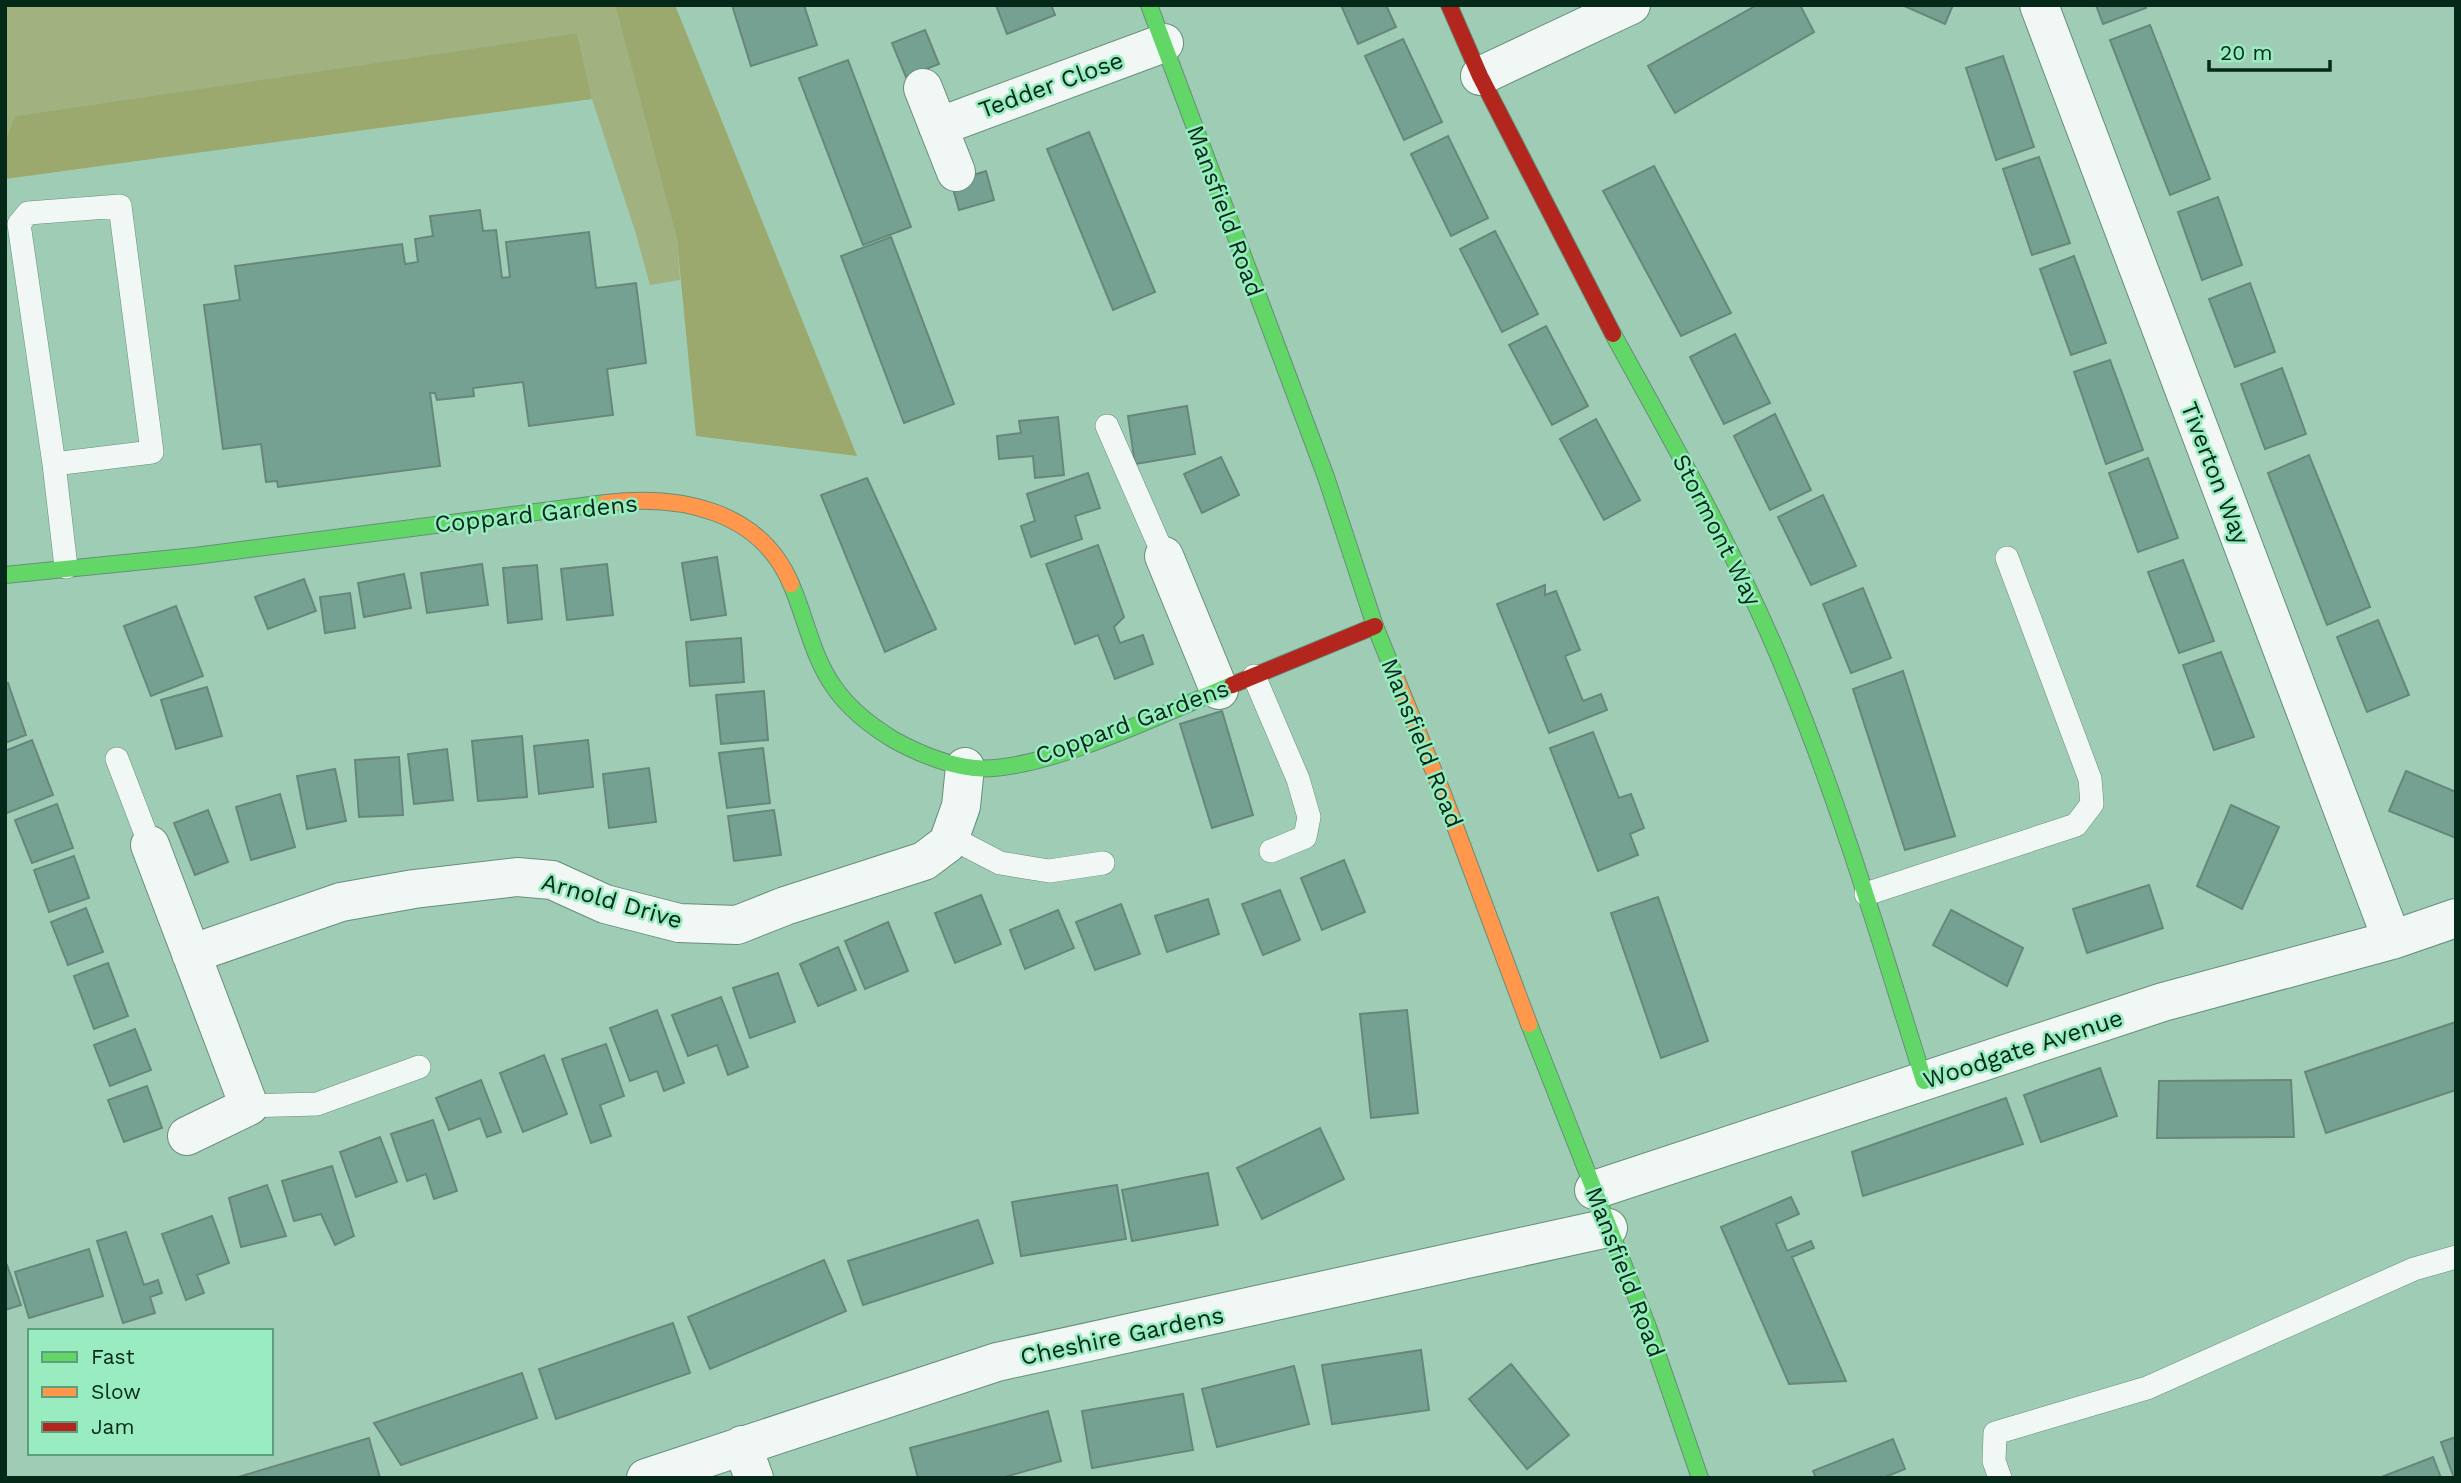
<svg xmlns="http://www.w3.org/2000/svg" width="2461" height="1483" viewBox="0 0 2461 1483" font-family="'Work Sans',sans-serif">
  <rect width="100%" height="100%" fill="#9eccb4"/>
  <path fill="#a2b180" d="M 5,5 L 615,5 L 677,240 L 680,280 L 650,285 L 636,234 L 592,99 L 577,33 L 15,116 L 5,142 Z"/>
  <path fill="#9ca96e" d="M 615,5 L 675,5 L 857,456 L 696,436 L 677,240 Z
    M 577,33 L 592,99 L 5,179 L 5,142 L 15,116 Z"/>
  <path fill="#75a193" stroke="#67877a" stroke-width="2" d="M 732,5 L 804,5 L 817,45 L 751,66 Z
    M 996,5 L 1051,5 L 1055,15 L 1007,34 Z
    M 1341,5 L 1386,5 L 1396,27 L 1358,44 Z
    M 1757,5 L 1800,5 L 1814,32 L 1675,113 L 1648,66 Z
    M 1902,5 L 1953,5 L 1945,24 Z
    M 2096,5 L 2145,5 L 2146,8 L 2103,24 Z
    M 2150,25 L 2210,179 L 2170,195 L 2110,40 Z
    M 925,30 L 939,64 L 906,77 L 892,43 Z
    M 1403,39 L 1442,122 L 1404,140 L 1365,56 Z
    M 2003,56 L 2034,147 L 1996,160 L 1966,68 Z
    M 848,60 L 911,227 L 863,245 L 799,78 Z
    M 1089,132 L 1155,292 L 1113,310 L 1047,149 Z
    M 1448,136 L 1488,218 L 1451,236 L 1411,154 Z
    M 2039,157 L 2070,243 L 2032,255 L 2003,169 Z
    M 1654,166 L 1731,313 L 1681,336 L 1603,191 Z
    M 986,171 L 994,200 L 959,210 L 951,182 Z
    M 2218,197 L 2242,265 L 2202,280 L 2178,212 Z
    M 480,210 L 483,231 L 496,230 L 502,278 L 510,277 L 506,242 L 589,232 L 596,288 L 636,283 L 646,363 L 607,369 L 613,415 L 529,426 L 523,382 L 473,388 L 474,396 L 437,400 L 435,393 L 430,393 L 440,466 L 278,487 L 277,481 L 266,482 L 261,444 L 223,449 L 204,305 L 240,300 L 235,266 L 402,244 L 405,264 L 418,262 L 415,239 L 433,236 L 430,216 Z
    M 1495,231 L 1538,314 L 1502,332 L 1460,249 Z
    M 891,237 L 954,404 L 904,423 L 841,256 Z
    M 2074,256 L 2106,343 L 2071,355 L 2040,269 Z
    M 2250,283 L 2275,352 L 2235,367 L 2209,299 Z
    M 1546,326 L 1588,406 L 1552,425 L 1509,345 Z
    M 1735,334 L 1770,403 L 1724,424 L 1690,357 Z
    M 2110,360 L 2143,450 L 2106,464 L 2074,372 Z
    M 2282,368 L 2306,434 L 2265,449 L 2241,384 Z
    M 1187,406 L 1195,454 L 1135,464 L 1128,416 Z
    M 1775,414 L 1811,490 L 1770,510 L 1734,436 Z
    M 1058,417 L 1064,475 L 1035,478 L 1033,456 L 999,459 L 997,436 L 1021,433 L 1019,421 Z
    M 1596,419 L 1640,500 L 1604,520 L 1560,439 Z
    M 2309,455 L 2370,607 L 2327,625 L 2268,473 Z
    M 1221,457 L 1239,495 L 1202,513 L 1184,474 Z
    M 2148,458 L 2178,538 L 2138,552 L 2109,473 Z
    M 1088,473 L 1100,508 L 1075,516 L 1082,539 L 1031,557 L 1021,526 L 1035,521 L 1027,494 Z
    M 867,478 L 936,629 L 885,652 L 821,495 Z
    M 1823,495 L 1856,566 L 1811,585 L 1778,517 Z
    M 1098,545 L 1124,617 L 1114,627 L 1120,643 L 1143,635 L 1153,664 L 1115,679 L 1098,635 L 1075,644 L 1046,564 Z
    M 717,557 L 726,615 L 691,620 L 682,563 Z
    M 2183,560 L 2214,641 L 2179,653 L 2148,572 Z
    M 482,564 L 488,605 L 427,613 L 421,573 Z
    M 607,564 L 613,615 L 567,620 L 561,569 Z
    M 537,565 L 542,619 L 508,623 L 503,568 Z
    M 404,574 L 411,608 L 364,617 L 358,583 Z
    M 304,579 L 316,611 L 268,629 L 255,597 Z
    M 1545,585 L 1545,595 L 1556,591 L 1580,650 L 1565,656 L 1583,701 L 1601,694 L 1607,710 L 1549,733 L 1497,604 Z
    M 1863,588 L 1891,658 L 1851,673 L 1823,604 Z
    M 350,593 L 355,628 L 325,633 L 320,597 Z
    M 176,606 L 203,676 L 151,696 L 124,626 Z
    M 2378,620 L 2409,695 L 2367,712 L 2337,637 Z
    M 741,638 L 744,682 L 690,686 L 686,642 Z
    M 2221,652 L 2254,737 L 2214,750 L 2183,665 Z
    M 1903,671 L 1955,836 L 1905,850 L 1853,689 Z
    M 8,683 L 26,735 L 5,743 L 5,684 Z
    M 207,687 L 222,736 L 176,749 L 161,700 Z
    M 764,691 L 768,740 L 721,744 L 716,695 Z
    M 1222,711 L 1253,815 L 1212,828 L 1180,724 Z
    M 1593,732 L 1619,798 L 1631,794 L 1644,828 L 1630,834 L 1638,855 L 1598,871 L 1550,748 Z
    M 522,736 L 527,797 L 478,801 L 472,741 Z
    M 32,740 L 53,795 L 7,813 L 5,808 L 5,751 Z
    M 588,740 L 593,787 L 539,794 L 534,746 Z
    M 763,748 L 770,803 L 727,808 L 719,753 Z
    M 447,749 L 453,800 L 414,804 L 408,754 Z
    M 399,757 L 403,815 L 359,817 L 355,760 Z
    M 649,768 L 656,822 L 609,828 L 603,774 Z
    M 335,769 L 346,821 L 307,829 L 297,776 Z
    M 2406,771 L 2456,792 L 2456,838 L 2389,811 Z
    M 280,794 L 295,847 L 251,860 L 236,807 Z
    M 57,804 L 73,848 L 32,863 L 15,820 Z
    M 2231,805 L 2279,827 L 2242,909 L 2197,886 Z
    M 208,810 L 228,862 L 195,875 L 174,823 Z
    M 774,810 L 781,855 L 734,861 L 728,816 Z
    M 74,856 L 89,898 L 49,912 L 34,870 Z
    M 1344,860 L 1365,912 L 1322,930 L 1301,878 Z
    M 2149,885 L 2163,928 L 2087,953 L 2073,909 Z
    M 1280,890 L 1300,940 L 1263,955 L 1242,904 Z
    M 981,895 L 1001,944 L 955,963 L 935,913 Z
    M 1658,897 L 1708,1041 L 1661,1058 L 1611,913 Z
    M 1208,899 L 1219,934 L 1167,952 L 1155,916 Z
    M 1121,904 L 1140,954 L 1095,970 L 1076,922 Z
    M 86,908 L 103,952 L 68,965 L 51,922 Z
    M 1058,910 L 1074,948 L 1025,969 L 1010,930 Z
    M 1951,910 L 2023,948 L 2007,986 L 1933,945 Z
    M 888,922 L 908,971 L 865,989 L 845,941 Z
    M 838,947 L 856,990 L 818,1006 L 800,964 Z
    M 108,963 L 128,1016 L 94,1029 L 74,976 Z
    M 778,973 L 795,1022 L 750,1038 L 733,988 Z
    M 721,997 L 748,1067 L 728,1075 L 717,1045 L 688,1056 L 672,1015 Z
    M 657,1010 L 684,1083 L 664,1091 L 657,1071 L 630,1081 L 610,1028 Z
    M 1407,1010 L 1418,1113 L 1371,1118 L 1360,1014 Z
    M 2456,1022 L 2456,1090 L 2326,1133 L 2305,1072 Z
    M 135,1029 L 151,1070 L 110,1086 L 94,1045 Z
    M 606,1044 L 624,1096 L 600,1105 L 611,1136 L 591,1143 L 562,1059 Z
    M 544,1055 L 567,1114 L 523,1132 L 500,1073 Z
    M 2100,1068 L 2117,1116 L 2041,1142 L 2024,1095 Z
    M 481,1080 L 501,1132 L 487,1137 L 480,1118 L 449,1130 L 436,1098 Z
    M 2291,1080 L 2294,1137 L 2157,1138 L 2159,1081 Z
    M 147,1086 L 162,1128 L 124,1142 L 108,1100 Z
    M 2006,1098 L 2023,1144 L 1863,1196 L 1852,1152 Z
    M 433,1120 L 457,1191 L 434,1199 L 426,1174 L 407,1181 L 391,1134 Z
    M 1320,1128 L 1344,1179 L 1262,1219 L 1237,1168 Z
    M 380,1137 L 397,1182 L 356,1197 L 340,1152 Z
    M 332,1166 L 354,1236 L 335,1245 L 321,1214 L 294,1221 L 282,1181 Z
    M 1208,1173 L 1218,1225 L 1132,1241 L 1122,1190 Z
    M 267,1185 L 286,1236 L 241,1247 L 229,1198 Z
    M 1117,1185 L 1126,1239 L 1021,1256 L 1012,1202 Z
    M 1791,1197 L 1799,1214 L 1776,1224 L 1787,1251 L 1811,1241 L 1814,1248 L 1792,1257 L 1846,1381 L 1789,1384 L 1721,1227 Z
    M 212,1216 L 229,1263 L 197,1275 L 204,1293 L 186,1300 L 162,1234 Z
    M 978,1220 L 993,1263 L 863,1305 L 848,1261 Z
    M 126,1232 L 144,1285 L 158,1280 L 162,1293 L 150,1297 L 155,1313 L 123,1323 L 97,1241 Z
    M 89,1249 L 103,1296 L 29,1318 L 15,1272 Z
    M 824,1260 L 846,1311 L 710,1369 L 688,1317 Z
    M 7,1265 L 21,1305 L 5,1310 L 5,1266 Z
    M 673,1323 L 690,1373 L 556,1419 L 539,1369 Z
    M 1421,1350 L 1429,1410 L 1332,1424 L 1322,1365 Z
    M 1511,1364 L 1569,1435 L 1527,1469 L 1469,1399 Z
    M 1294,1366 L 1309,1424 L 1217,1447 L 1202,1389 Z
    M 522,1373 L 537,1418 L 401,1465 L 374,1423 Z
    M 1183,1394 L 1193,1450 L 1092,1468 L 1082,1411 Z
    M 1048,1411 L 1061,1461 L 1001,1478 L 918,1478 L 910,1448 Z
    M 2456,1437 L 2456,1478 L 2454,1478 L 2441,1442 Z
    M 369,1438 L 380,1478 L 235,1478 Z
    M 1893,1439 L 1905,1469 L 1883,1478 L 1816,1478 L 1813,1471 Z
    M 2433,1457 L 2441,1478 L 2379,1478 Z"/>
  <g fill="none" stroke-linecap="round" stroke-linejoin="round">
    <g stroke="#688e7b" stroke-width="24">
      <path id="lane" d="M 1107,426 L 1164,556
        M 54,464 L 152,452 L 120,206 L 28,213 L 19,224 L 54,464 L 66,567
        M 1254,676 L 1298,779 L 1309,817 L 1305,837 L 1271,851
        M 117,759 L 150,845
        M 950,837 L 1000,863 L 1049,871 L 1103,863
        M 1866,894 L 2076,825 L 2092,804 L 2090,779 L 2007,558
        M 249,1106 L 317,1104 L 419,1067
        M 2000,1478 L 1994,1461 L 1995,1433 L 2147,1388 L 2414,1269 L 2456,1257"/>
    </g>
    <g stroke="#688e7b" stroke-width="40">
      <path id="street" d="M 2039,5 L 2392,940
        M 1480,76 L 1631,5
        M 923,88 L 956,172
        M 938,127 L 1164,43
        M 1164,556 L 1219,690
        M 150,845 L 249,1106 L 187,1136
        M 191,954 L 341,902 L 414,889 L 517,877 L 552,880 L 605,904 L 679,923 L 737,925 L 785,906 L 924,861 L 948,843 L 961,806 L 965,767
        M 1594,1190 L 2163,1002 L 2392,940 L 2456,918
        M 742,1445 L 754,1478
        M 646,1478 L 997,1362 L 1608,1228"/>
    </g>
    <g stroke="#688e7b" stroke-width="18">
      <path id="fast" d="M 1149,5 L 1326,477 L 1375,626 L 1396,678
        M 1613,334 C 1674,445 1738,556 1786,674 C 1841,807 1881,944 1924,1081
        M 5,575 L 195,556 L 606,503
        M 791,584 C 806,618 812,656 834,687 C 849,709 871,726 894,740 C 918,753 946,765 974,768 C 1041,774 1168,711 1232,685
        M 1529,1024 L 1648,1327 L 1700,1478"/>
    </g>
    <g stroke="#688e7b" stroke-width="18">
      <path id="slow" d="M 606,503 C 679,494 760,510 791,584
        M 1396,678 L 1443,794 L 1529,1024"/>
    </g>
    <g stroke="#688e7b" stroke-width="18">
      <path id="jam" d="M 1449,5 L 1480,76 L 1613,334
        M 1232,685 L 1375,626"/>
    </g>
    <use href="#lane" stroke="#f0f7f4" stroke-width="23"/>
    <use href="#street" stroke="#f0f7f4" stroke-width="38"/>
    <use href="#fast" stroke="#63d668" stroke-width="16"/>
    <use href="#slow" stroke="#ff974d" stroke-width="16"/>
    <use href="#jam" stroke="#b3261e" stroke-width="16"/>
  </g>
  <g text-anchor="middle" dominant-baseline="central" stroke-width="5" stroke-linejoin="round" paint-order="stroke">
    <g font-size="24" fill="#042919" stroke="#98ecc0">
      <text transform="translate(1051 85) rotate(-20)">Tedder Close</text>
      <text transform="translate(1225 211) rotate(70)">Mansfield Road</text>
      <text transform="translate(2215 473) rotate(69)">Tiverton Way</text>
      <text transform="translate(536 514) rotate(-6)">Coppard Gardens</text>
      <text transform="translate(1717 530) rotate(63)">Stormont Way</text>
      <text transform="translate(1132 722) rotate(-20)">Coppard Gardens</text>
      <text transform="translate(1422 743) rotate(68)">Mansfield Road</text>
      <text transform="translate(612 901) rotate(16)">Arnold Drive</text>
      <text transform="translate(2023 1049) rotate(-18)">Woodgate Avenue</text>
      <text transform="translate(1625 1272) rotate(69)">Mansfield Road</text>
      <text transform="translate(1122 1336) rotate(-12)">Cheshire Gardens</text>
    </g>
  </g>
  <rect width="2461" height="1483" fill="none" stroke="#042919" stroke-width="14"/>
  <rect x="28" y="1329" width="245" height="126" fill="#98ecc0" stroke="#5d9e7d" stroke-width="2"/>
  <rect x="42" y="1352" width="35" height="10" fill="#63d668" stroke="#5d9e7d" stroke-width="2"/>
  <text x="91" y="1364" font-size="21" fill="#042919">Fast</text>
  <rect x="42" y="1387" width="35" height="10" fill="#ff974d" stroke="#5d9e7d" stroke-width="2"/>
  <text x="91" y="1399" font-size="21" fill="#042919">Slow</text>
  <rect x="42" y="1422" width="35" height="10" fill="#b3261e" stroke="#5d9e7d" stroke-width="2"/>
  <text x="91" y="1434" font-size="21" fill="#042919">Jam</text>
  <path d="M2209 60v10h121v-10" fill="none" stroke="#042919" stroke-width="3.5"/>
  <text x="2220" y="60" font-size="21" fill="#042919" stroke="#98ecc0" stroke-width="5" paint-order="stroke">20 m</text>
</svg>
